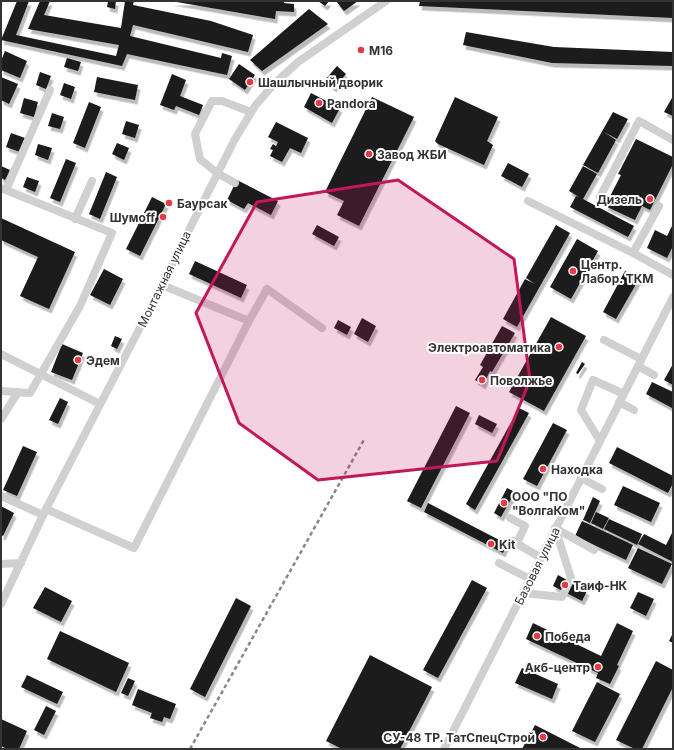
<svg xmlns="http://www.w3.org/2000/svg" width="674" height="750" viewBox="0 0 674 750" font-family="Inter,sans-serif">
  <defs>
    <filter id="shadow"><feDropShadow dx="2.5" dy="4.5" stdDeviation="0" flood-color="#0004"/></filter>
  </defs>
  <rect width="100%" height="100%" fill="#fff"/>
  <path fill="#1a1a1a" filter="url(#shadow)" d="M 17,1 L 29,1 L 16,35 L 116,56 L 119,45 L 28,29 L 40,1 L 50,1 L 44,15 L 121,28 L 125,1 L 134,1 L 133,5 L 211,21 L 253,35 L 248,52 L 133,25 L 130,36 L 221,58 L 222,53 L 232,56 L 227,75 L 127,54 L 122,66 L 1,40 Z
    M 108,1 L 116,1 L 115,9 L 107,7 Z
    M 171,1 L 284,1 L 284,3 L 294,4 L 294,12 L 276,11 L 275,19 Z
    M 318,1 L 329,1 L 325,6 Z
    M 336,1 L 358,1 L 344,11 Z
    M 420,1 L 673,1 L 673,18 L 419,6 Z
    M 309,9 L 328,24 L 262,71 L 250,60 Z
    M 466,32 L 554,47 L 673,52 L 673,66 L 552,63 L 463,45 Z
    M 5,51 L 27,61 L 20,78 L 1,70 L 1,61 Z
    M 67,58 L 81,62 L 78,71 L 64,67 Z
    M 239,64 L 255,75 L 245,90 L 229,79 Z
    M 337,66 L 346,74 L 334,88 L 325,80 Z
    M 40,72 L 51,76 L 46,89 L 36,85 Z
    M 172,74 L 186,80 L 180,96 L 203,105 L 199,115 L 176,106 L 174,110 L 160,105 Z
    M 1,77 L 18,84 L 9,104 L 1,100 Z
    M 97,77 L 138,85 L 135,100 L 94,92 Z
    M 64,83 L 75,87 L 71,99 L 60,95 Z
    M 311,93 L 340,108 L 332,123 L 304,107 Z
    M 673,96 L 673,116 L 664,112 Z
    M 372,97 L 414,117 L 359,226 L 337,215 L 344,201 L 325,192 Z
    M 455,97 L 498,117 L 487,141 L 493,145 L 484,165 L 438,144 L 435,141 Z
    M 24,98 L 38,102 L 34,117 L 20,113 Z
    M 89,102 L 101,107 L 85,148 L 73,143 Z
    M 613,112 L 628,119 L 617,139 L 604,132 L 616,140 L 598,173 L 583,165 Z
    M 52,113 L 64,117 L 60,129 L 48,126 Z
    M 126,121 L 139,125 L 135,138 L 122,134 Z
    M 276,122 L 308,138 L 301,153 L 290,148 L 282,162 L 270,156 L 273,150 L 270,149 L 273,144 L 276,146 L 278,142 L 268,137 Z
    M 11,133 L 25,138 L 20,152 L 6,147 Z
    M 636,139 L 673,157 L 673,164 L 650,210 L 642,206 L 635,220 L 605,206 L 621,175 L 618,174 Z
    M 117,143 L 129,148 L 124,160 L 112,154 Z
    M 38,144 L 52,148 L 48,160 L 35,155 Z
    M 66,159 L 76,163 L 60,202 L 50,198 Z
    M 508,163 L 529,174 L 522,187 L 501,176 Z
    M 1,166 L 10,170 L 5,180 L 1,178 Z
    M 583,166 L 597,174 L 583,199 L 634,226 L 628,237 L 570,207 L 576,196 L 579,197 L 569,191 Z
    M 106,172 L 117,177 L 100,219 L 89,214 Z
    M 27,177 L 39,181 L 35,192 L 23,187 Z
    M 237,180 L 278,201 L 271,215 L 248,203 L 244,209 L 227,200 Z
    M 152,197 L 166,204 L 140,256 L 126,249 Z
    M 1,218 L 75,252 L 49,309 L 20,296 L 38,257 L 1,240 Z
    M 673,224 L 673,246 L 667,258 L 647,248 L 655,230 L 667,236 Z
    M 317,225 L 339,237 L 334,246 L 312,234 Z
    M 556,225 L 570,233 L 517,327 L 503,319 L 525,279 L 535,284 L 526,278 Z
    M 577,239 L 598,251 L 571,299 L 550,287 Z
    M 195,261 L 247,285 L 241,298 L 189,274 Z
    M 104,269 L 123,279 L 110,305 L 90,295 Z
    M 625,271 L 639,279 L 616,319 L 603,312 Z
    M 551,317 L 586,336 L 544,411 L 509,392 Z
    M 362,318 L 376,326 L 368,342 L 354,334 Z
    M 338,320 L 351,327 L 347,335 L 334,328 Z
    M 502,326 L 515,333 L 492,372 L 490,371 L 483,385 L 475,380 L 483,367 L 480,365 Z
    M 115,336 L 122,339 L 117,349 L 111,346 Z
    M 62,344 L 83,353 L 72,380 L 51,372 Z
    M 582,362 L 585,364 L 578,374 L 576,373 Z
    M 673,364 L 673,385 L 664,380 Z
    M 652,382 L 673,392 L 672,408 L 646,394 Z
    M 60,398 L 68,402 L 58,424 L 49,420 Z
    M 456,406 L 470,413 L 421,508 L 407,501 Z
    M 519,408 L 529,413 L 475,510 L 466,504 Z
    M 479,415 L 497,424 L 492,433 L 475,424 Z
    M 553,423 L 567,430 L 537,486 L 523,479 Z
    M 23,446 L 37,452 L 17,496 L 3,490 Z
    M 617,447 L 673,476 L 673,483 L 668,493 L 609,463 Z
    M 623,486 L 660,503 L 651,522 L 614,505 Z
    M 507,488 L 515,492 L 501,517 L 494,513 Z
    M 593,497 L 600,501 L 590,523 L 583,520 Z
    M 428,503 L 507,544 L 503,553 L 424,512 Z
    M 1,506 L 14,513 L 3,536 L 1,535 Z
    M 596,512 L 609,518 L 603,529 L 591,523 Z
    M 609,519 L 642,534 L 637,545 L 604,529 Z
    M 582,521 L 633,545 L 626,560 L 575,536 Z
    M 673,531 L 673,562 L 638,544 L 644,534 L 666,545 Z
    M 638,548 L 672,564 L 662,584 L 628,568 Z
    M 558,575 L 587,591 L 582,601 L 553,586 Z
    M 472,580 L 487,588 L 438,678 L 423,670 Z
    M 45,587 L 72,601 L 61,622 L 33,608 Z
    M 638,592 L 654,599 L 646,616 L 630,608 Z
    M 236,598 L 251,606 L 205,697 L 190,689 Z
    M 533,623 L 601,656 L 617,623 L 633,631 L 617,665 L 619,666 L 610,684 L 596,678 L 598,673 L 526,639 Z
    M 60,631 L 129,663 L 116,692 L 47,659 Z
    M 673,633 L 673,643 L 669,641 Z
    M 370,655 L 432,687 L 400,749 L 342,749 L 326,741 Z
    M 656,661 L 673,670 L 673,687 L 642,749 L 635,749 L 616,740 Z
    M 522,668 L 558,684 L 552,699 L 515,683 Z
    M 27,675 L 63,692 L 57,704 L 21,687 Z
    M 128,678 L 135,681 L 128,696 L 121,693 Z
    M 597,682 L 620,694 L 595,742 L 572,731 Z
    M 138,689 L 176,704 L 170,719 L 164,717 L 162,722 L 150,718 L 152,713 L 132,705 Z
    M 46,706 L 56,711 L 44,735 L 34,730 Z
    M 1,719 L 27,731 L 19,749 L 7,749 L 1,746 Z
    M 535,725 L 582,749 L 522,749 Z"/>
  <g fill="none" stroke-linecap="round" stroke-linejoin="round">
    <path stroke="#d0d0d0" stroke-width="8" d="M 235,183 L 217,173 L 200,159 L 195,134 L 212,101 L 222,101 L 251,112
      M 1,188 L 112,233 L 80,306 L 30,393 L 1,391
      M 6,190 L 50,90
      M 600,197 L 639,121 L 673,140
      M 528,201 L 633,253 L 673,275
      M 75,219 L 92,181
      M 633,253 L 659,206
      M 249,321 L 267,289 L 322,328
      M 604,340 L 641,359
      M 1,354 L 100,404
      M 638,366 L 654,375
      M 619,402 L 634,410
      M 1,419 L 18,392
      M 600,441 L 581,410 L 593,380 L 624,394
      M 581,478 L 602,489
      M 1,496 L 43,515
      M 46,509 L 134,548 L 249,321 L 162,285
      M 510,518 L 525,526 L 517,543
      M 555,528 L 594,550
      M 513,541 L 541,558
      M 499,563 L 530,579
      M 1,564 L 21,563
      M 523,593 L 562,597 L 571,578 L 555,528
      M 1,604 L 46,509 L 162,285 L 191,226 L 235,139 L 255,106 L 274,84 L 298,62 L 386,1
      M 444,749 L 673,297"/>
    <path stroke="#888" stroke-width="2.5" stroke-dasharray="4 3" stroke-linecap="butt" d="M 190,749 L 365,438"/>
  </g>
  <path fill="#c2185b" fill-opacity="0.2" stroke="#c2185b" stroke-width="3" stroke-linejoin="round" d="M 398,180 L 514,259 L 530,380 L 497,461 L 318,480 L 239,423 L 196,313 L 257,202 Z"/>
  <g fill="#e63946" stroke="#fff" stroke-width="1.5">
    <circle cx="361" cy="50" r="4"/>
    <circle cx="250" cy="82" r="4"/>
    <circle cx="319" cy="103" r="4"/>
    <circle cx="369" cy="154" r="4"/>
    <circle cx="650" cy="199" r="4"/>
    <circle cx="169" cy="203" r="4"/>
    <circle cx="163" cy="217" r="4"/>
    <circle cx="573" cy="271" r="4"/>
    <circle cx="559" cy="347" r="4"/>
    <circle cx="78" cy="360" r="4"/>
    <circle cx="482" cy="380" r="4"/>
    <circle cx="543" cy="469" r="4"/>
    <circle cx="504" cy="503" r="4"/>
    <circle cx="491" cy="544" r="4"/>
    <circle cx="565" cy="585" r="4"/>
    <circle cx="537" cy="636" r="4"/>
    <circle cx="598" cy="667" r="4"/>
    <circle cx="543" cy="737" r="4"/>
  </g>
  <g text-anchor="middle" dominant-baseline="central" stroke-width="4" stroke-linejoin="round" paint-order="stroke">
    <g font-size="12" font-weight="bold" fill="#333" stroke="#fff" text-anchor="start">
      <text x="369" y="50">М16</text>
      <text x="258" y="82">Шашлычный дворик</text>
      <text x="327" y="103">Pandora</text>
      <text x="377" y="154">Завод ЖБИ</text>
      <text x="642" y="199" text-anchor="end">Дизель</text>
      <text x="177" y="203">Баурсак</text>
      <text x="155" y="217" text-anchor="end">Шумоff</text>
      <text x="581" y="264">Центр.<tspan x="581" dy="14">Лабор. ТКМ</tspan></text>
      <text x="551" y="347" text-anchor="end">Электроавтоматика</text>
      <text x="86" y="360">Эдем</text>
      <text x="490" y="380">Поволжье</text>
      <text x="551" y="469">Находка</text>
      <text x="512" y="496">ООО "ПО<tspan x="512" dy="14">"ВолгаКом"</tspan></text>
      <text x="499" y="544">Kit</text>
      <text x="573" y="585">Таиф-НК</text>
      <text x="545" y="636">Победа</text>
      <text x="590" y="667" text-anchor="end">Акб-центр</text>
      <text x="535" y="737" text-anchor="end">СУ-48 ТР. ТатСпецСтрой</text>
    </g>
    <g font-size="12" fill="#333" stroke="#fff">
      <text transform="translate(164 279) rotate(-64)">Монтажная улица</text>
      <text transform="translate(537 566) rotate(-63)">Базовая улица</text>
    </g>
  </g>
  <rect width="674" height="750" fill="none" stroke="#333333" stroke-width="4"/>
</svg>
